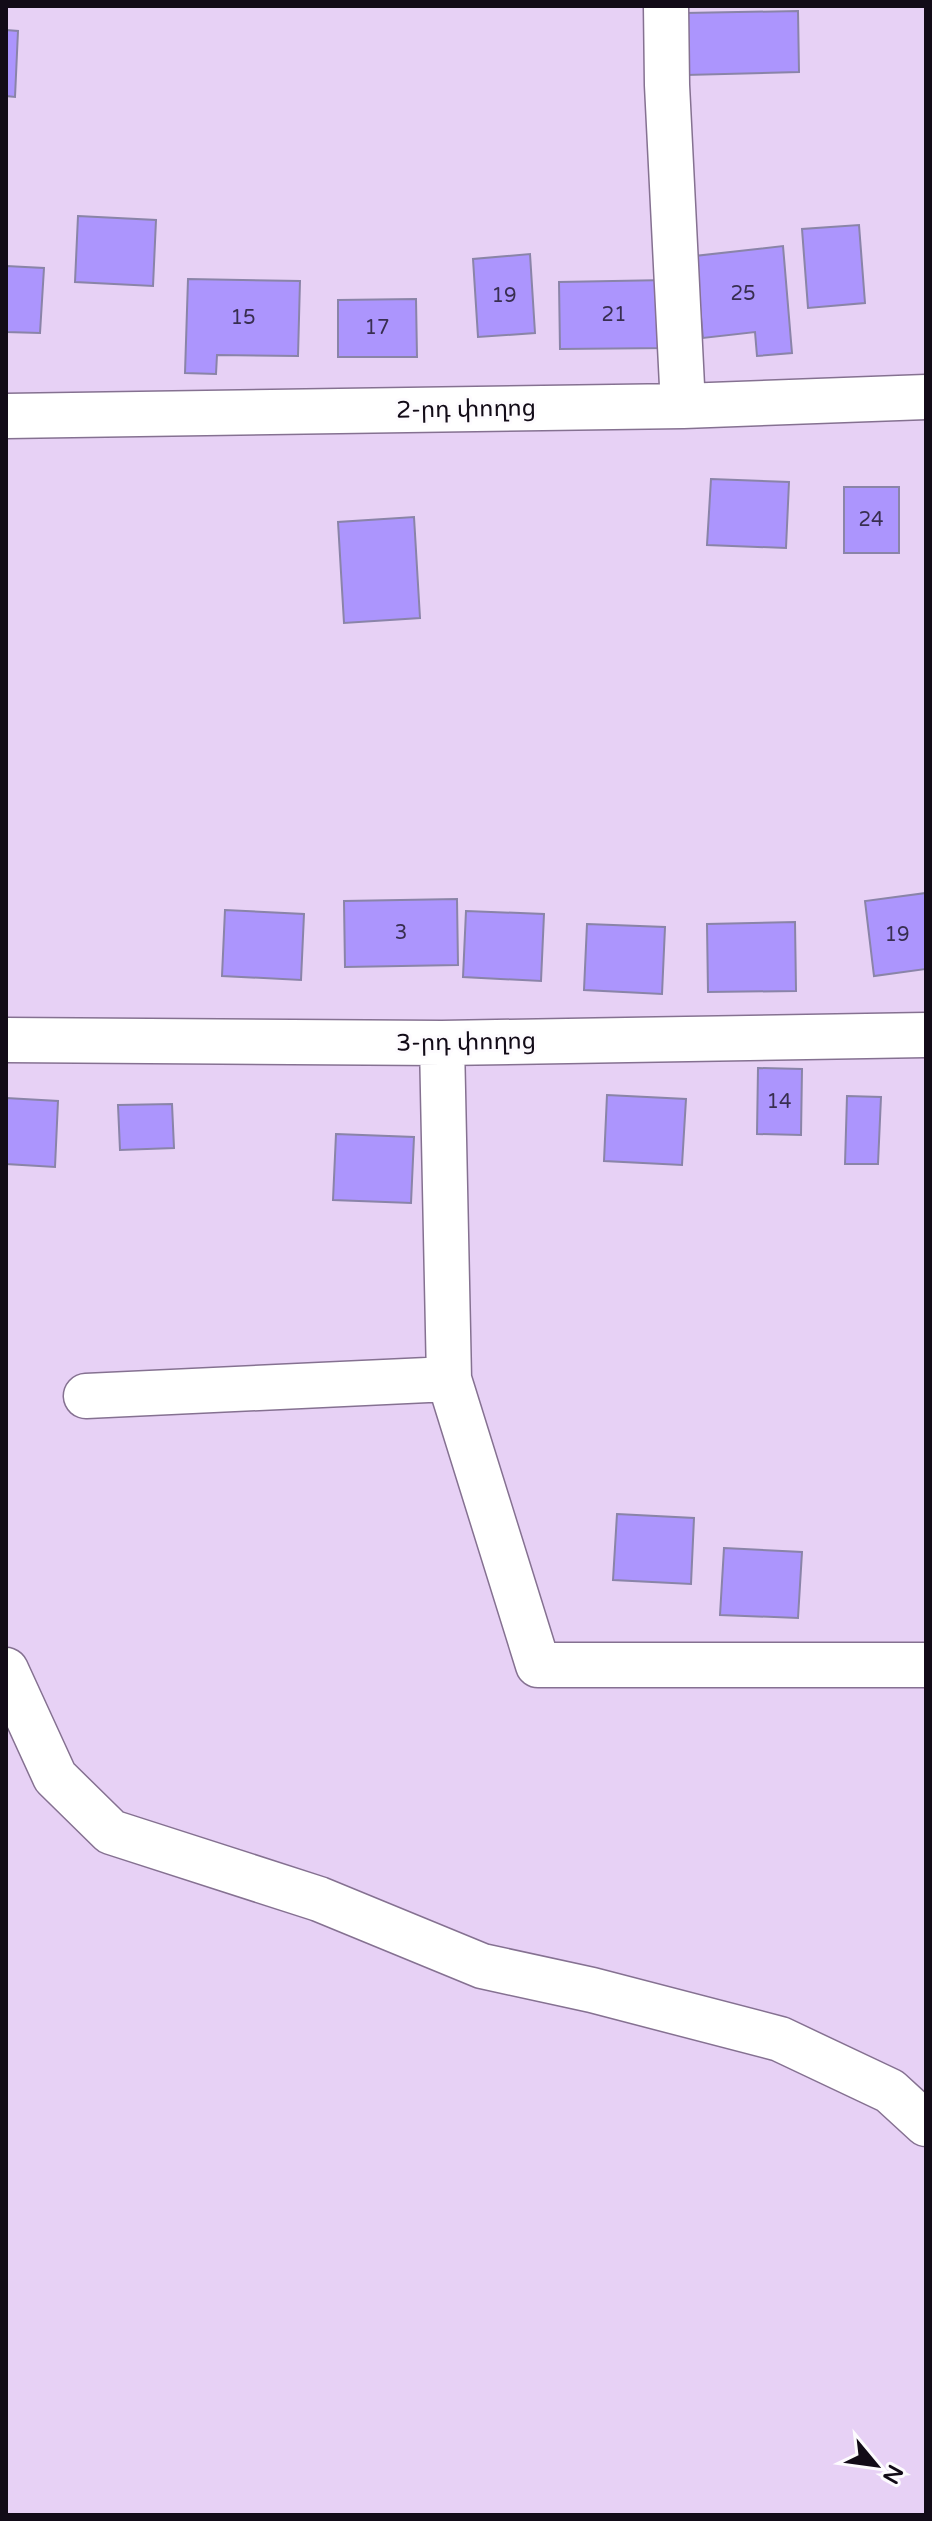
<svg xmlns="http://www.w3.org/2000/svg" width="932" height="2521" viewBox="0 0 932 2521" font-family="'Varela Round','Noto Sans Armenian',sans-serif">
  <rect width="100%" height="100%" fill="#e7d1f5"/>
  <path fill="#ac95fd" stroke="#8a84a8" stroke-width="2" d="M 798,11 L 799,72 L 686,75 L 685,13 Z
    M 6,30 L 18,31 L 15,97 L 6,96 Z
    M 78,216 L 156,220 L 153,286 L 75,282 Z
    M 859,225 L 865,303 L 808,308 L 802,229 Z
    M 783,246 L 792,353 L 757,356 L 755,332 L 703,338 L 695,256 Z
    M 530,254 L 535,333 L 478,337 L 473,259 Z
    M 6,266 L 44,268 L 40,333 L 6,332 Z
    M 188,279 L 300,281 L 298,356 L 217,355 L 216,374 L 185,373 Z
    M 667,280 L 668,348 L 560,349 L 559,282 Z
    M 416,299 L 417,357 L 338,357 L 338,300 Z
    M 711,479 L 789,482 L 786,548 L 707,545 Z
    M 844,487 L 899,487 L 899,553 L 844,553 Z
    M 414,517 L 420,618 L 344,623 L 338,522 Z
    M 926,893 L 926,969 L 874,976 L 865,901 Z
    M 457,899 L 458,965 L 345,967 L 344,901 Z
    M 225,910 L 304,914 L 301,980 L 222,976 Z
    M 466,911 L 544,914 L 541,981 L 463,977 Z
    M 795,922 L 796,991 L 708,992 L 707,924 Z
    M 587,924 L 665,927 L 662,994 L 584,990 Z
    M 758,1068 L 802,1069 L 801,1135 L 757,1134 Z
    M 607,1095 L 686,1099 L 682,1165 L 604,1161 Z
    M 847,1096 L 881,1097 L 878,1164 L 845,1164 Z
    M 6,1098 L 58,1101 L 55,1167 L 6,1164 Z
    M 172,1104 L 174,1148 L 120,1150 L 118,1105 Z
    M 336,1134 L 414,1137 L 411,1203 L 333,1200 Z
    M 617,1514 L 694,1518 L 691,1584 L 613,1580 Z
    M 724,1548 L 802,1552 L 798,1618 L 720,1615 Z"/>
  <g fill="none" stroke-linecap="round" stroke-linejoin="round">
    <g stroke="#857191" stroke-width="47">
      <path id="minor" d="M 666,6 L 667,85 L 683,406
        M 6,416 L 683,406 L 926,397
        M 6,1040 L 442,1043 L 926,1035
        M 442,1043 L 449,1379 L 538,1665 L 926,1665
        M 86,1396 L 449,1379
        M 6,1670 L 55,1777 L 111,1832 L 319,1899 L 482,1966 L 592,1990 L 780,2039 L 890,2091 L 926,2124"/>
    </g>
    <use href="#minor" stroke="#fff" stroke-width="44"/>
  </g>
  <g text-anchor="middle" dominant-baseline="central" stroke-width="6" stroke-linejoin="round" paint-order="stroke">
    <g font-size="20" fill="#382e50">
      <text x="743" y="294">25</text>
      <text x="504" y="296">19</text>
      <text x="614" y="315">21</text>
      <text x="243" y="318">15</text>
      <text x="377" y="328">17</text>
      <text x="871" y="520">24</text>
      <text x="401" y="933">3</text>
      <text x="897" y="935">19</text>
      <text x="779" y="1102">14</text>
    </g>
    <g font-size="24" fill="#120b17" stroke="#fdfbfe">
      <text transform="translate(466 409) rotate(-1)">2-րդ փողոց</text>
      <text transform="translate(466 1042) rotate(-1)">3-րդ փողոց</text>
    </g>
  </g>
  <rect width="932" height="2521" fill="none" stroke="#120b17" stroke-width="16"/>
  <g transform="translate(876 2465) rotate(119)" stroke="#fdfbfe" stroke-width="6" paint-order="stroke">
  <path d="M0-6L14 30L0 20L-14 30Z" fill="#120b17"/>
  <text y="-12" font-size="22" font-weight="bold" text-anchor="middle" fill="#120b17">N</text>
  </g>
</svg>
